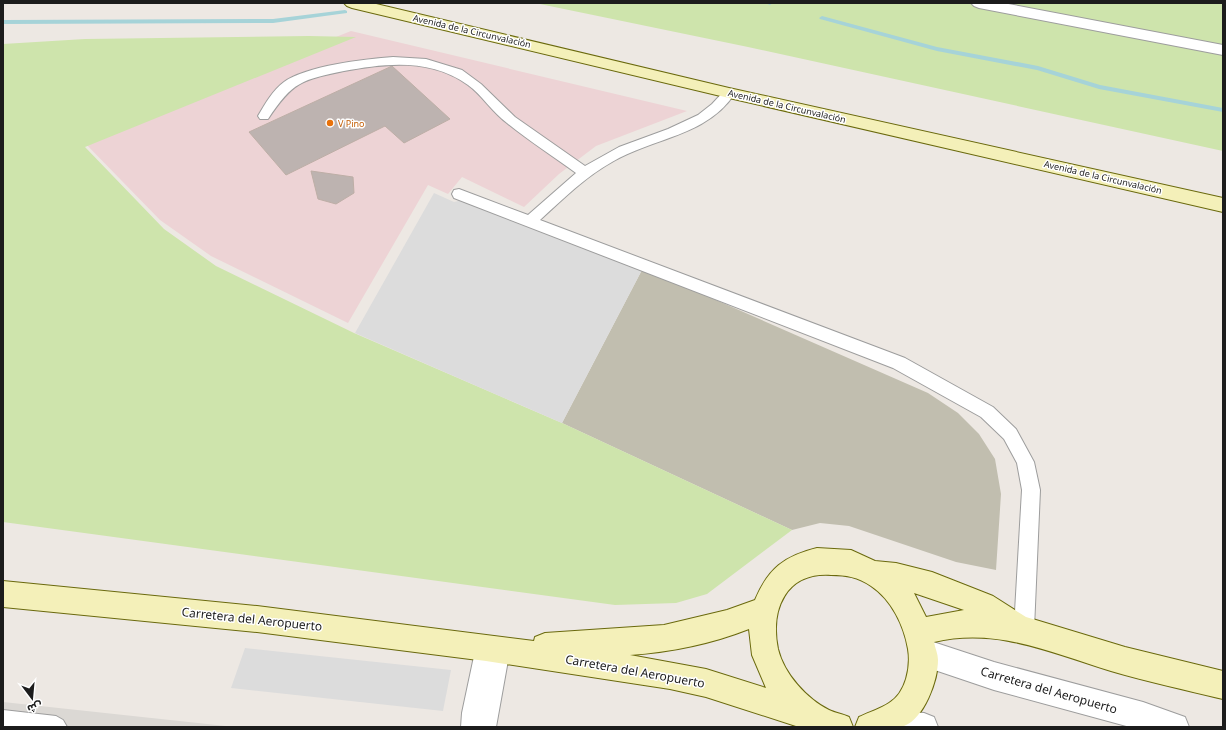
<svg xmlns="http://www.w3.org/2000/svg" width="1226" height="730" viewBox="0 0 1226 730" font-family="'Noto Sans','Noto Sans Arabic',sans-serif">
  <rect width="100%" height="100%" fill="#ede8e3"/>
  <path fill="#edd3d5" d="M 351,31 L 687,111 L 596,146 L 559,174 L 524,207 L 462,177 L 448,194 L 428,185 L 348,323 L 211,256 L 160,220 L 81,139 Z"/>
  <path fill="#dbd8d4" d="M 3,702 L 235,727 L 3,727 Z"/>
  <path fill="#c1beaf" d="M 643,268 L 928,393 L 958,413 L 979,434 L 995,459 L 1001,494 L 996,570 L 956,562 L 849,526 L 820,523 L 792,530 L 562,423 Z"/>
  <path fill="#cee4ac" d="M 535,3 L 1223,3 L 1223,151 L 748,47 Z
    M 309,36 L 356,37 L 85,147 L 164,229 L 216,266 L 354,333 L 562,423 L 792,530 L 707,594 L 676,603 L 615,605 L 3,522 L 3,44 L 85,39 Z"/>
  <path fill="#dcdcdc" d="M 434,193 L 454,202 L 472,198 L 643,268 L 562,423 L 355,333 Z
    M 245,648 L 451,670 L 443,711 L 231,688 Z"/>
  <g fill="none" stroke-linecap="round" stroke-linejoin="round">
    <path fill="#a6d3d8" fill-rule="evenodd" d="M 765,3 L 773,3 L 770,5 Z
      M 345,10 L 347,11 L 347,13 L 273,23 L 3,24 L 3,20 L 273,19 Z
      M 822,16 L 937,47 L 1038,66 L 1100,85 L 1223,108 L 1223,112 L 1099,89 L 1037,70 L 937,51 L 820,19 L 819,18 Z"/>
  </g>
  <path fill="#bdb3b0" stroke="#bdaea6" d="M 392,66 L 450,119 L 404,143 L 385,126 L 286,175 L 249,132 Z
    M 311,171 L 353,177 L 354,193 L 336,204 L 318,199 Z"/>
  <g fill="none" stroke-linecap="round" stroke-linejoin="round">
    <g stroke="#9d9d9d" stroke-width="2">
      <path id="service" d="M 393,57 L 426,59 L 462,70 L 481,84 L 515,117 L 585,166 L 619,147 L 668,129 L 698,115 L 712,104 L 725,90 L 733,90 L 735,93 C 708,136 652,138 612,162 C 585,177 563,199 540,220 L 905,358 L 993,407 L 1016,429 L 1034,462 L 1040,490 L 1034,629 L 1031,636 L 1024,639 L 1017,636 L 1014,629 L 1022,490 L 1017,463 L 1004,439 L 981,417 L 893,368 L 454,198 L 452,194 L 454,190 L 459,189 L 528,215 L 576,173 C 553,156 529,141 507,123 C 492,112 482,95 468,85 C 431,58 386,63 344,71 C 302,80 293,81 268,119 L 260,119 L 258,116 C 265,104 273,90 284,82 C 306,66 365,59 393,57 Z
        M 486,637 L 494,642 L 500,639 L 507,642 L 510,649 L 496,727 L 461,727 L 462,713 L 476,647 L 479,640 Z
        M 3,710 L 56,716 L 63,720 L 67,727 L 3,727 Z"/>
    </g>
    <g stroke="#9d9d9d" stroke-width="2">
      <path id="minor" d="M 924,639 L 994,662 L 1143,702 L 1185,717 L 1189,727 L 1130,727 L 994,690 L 914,663 L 910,653 L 914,643 Z
        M 884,710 L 924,713 L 934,717 L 938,727 L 871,727 L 870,724 L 874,714 Z"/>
    </g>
    <g stroke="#9d9d9d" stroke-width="2">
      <path id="tertiary" d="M 971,3 L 1003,3 L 1223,45 L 1223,55 L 979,8 L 974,6 Z"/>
    </g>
    <g stroke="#6a690d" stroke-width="2">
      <path id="secondary" d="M 344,3 L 372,3 L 729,88 L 1223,198 L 1223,212 L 729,98 L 352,8 L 347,6 Z
        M 817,548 L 851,550 L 875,561 L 896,563 L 932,572 L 993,596 L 1026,617 L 1125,647 L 1223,671 L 1223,699 C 1186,690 1148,682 1111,671 C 1052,653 997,627 934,642 C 935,648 938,654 938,660 C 938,680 924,719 904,726 C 893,730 867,727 855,727 L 859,717 C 869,712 880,709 889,703 C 906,693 911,667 908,649 C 904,626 892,600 871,586 C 858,577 846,575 831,575 C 786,572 770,609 778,649 C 784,674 807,699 829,710 C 835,713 843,714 849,717 L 853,727 L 799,727 L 706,697 L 670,689 L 486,661 L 257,632 L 3,607 L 3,581 L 257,606 L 534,641 L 535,637 L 545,633 L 664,625 L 727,610 L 755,600 C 768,569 784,556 817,548 ZM 914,593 L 964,610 L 926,617 ZM 749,629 L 752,655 L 766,688 L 706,669 L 630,655 C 671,652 711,644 749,629 Z"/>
    </g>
    <use href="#service" fill="#fff" fill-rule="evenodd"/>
    <use href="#minor" fill="#fff" fill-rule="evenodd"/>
    <use href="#tertiary" fill="#fff" fill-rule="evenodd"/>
    <use href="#secondary" fill="#f4f0b9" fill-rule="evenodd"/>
  </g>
  <circle fill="#e8710a" stroke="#fff" stroke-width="1.5" cx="330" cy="123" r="4"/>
  <g text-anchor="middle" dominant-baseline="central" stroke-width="3" stroke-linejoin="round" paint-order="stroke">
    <g font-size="9" fill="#1c1c1c" stroke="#fff">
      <text transform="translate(472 31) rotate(13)">Avenida de la Circunvalación</text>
      <text transform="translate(787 106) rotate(13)">Avenida de la Circunvalación</text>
      <text transform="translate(1103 177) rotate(13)">Avenida de la Circunvalación</text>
    </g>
    <g font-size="9" fill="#c56008" stroke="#fff" text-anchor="start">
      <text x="338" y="123">V Pino</text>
    </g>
    <g font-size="12" fill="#1c1c1c" stroke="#fff">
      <text transform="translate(252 619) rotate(6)">Carretera del Aeropuerto</text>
      <text transform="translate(635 671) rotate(10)">Carretera del Aeropuerto</text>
      <text transform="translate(1049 690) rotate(16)">Carretera del Aeropuerto</text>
    </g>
  </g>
  <rect width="1226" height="730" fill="none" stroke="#1c1c1c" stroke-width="8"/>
  <g transform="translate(32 698) rotate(164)" stroke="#ffffff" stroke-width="3" paint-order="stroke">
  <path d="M0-3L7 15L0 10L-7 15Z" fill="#1c1c1c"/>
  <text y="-6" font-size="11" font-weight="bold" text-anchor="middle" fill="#1c1c1c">ش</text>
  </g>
</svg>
